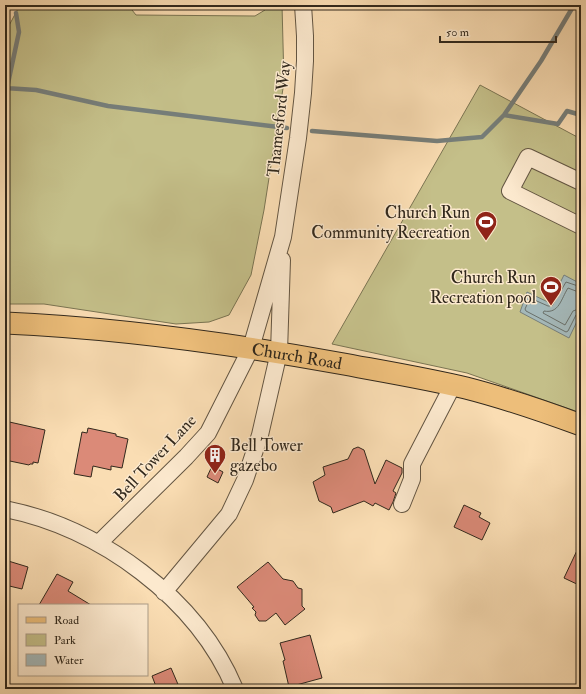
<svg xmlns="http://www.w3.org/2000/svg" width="586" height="694" viewBox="0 0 586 694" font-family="'IM FELL Double Pica',serif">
  <rect width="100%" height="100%" fill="#faddb3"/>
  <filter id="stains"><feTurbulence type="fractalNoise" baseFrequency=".005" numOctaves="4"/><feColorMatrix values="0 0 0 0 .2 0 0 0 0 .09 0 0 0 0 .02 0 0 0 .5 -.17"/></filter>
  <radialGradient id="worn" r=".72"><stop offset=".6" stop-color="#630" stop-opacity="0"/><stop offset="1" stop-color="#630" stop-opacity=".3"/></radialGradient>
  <path fill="#c4bf89" stroke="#7a7452" d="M 20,5 L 128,5 L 136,15 L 255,16 L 265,10 L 266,5 L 282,5 L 284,82 L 264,210 L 251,275 L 229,315 L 209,322 L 176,324 L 44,304 L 5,304 L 5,33 Z
    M 480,85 L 581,139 L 581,413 L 467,373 L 332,344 Z"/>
  <path fill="#a4b8b9" stroke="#767e7a" d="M 564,275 L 581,284 L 581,313 L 569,338 L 520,312 L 527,292 L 550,303 Z"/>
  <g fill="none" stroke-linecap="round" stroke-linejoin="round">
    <path stroke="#6a706a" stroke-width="1" d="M 581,287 L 566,282 L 552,306 L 548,306 L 530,298 L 525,309 L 526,311 L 566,332 L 568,331 L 576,315 L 581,313
      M 581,293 L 568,288 C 561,299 559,314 544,311 L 543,313 L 565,325 L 573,311 L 581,308"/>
    <path stroke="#767e7a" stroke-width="4.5" d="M 5,88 L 36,90 L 108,106 L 287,128
      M 7,88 L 19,32 L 16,13
      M 504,115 L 558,124 L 567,111 L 581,115
      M 312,131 L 437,141 L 482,137 L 504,115 L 541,61 L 574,5"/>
  </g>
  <path fill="#db8a78" stroke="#31281c" d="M 5,421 L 45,430 L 38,463 L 33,462 L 33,464 L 30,464 L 29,465 L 5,460 Z
    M 88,428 L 116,434 L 116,436 L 128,439 L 122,468 L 111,466 L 111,470 L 93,466 L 91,477 L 74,474 L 82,432 L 87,433 Z
    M 358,447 L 364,450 L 375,484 L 386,460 L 402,468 L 402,473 L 393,491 L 396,493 L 393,502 L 389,510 L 375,503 L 373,506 L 364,501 L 333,513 L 331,507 L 319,501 L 313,482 L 325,475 L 323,467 L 348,459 L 353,449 Z
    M 212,466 L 223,472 L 218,483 L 207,477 Z
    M 464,505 L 481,513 L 479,517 L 490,523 L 482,540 L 454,527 Z
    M 581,542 L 581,586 L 564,578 Z
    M 5,560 L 28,567 L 22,589 L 5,585 Z
    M 268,562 L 283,579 L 293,581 L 298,588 L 302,589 L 302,606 L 305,609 L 285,625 L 276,613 L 266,621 L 259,621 L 255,615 L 256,612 L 252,608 L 254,607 L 237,587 Z
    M 57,574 L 73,582 L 68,591 L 91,605 L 39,605 Z
    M 310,635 L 322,678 L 289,687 L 283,661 L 285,660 L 280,643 Z
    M 171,668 L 180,689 L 157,689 L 152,676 Z"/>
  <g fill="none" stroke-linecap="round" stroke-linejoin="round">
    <g stroke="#635542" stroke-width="18">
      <path id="minor" d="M 581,182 L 528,157 L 510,191 L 581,226
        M 402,504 L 412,479 L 412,464 L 453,385
        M 5,509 C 100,528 197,598 235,689
        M 99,543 L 186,457 L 208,433 L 251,348 L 283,237 L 298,138 L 303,93 L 305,61 L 305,36 L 303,5
        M 164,592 L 229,514 L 245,480 L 260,435 L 279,352 L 282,260"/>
    </g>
    <g stroke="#31281c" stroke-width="23">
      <g id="major">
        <path id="s1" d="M 5,323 C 117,328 228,343 338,363 C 381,371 424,378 466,388 C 505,398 543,411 581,425"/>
      </g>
    </g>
    <use href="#minor" stroke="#fce9ce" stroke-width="16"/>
    <use href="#major" stroke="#edbe7a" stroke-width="21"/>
  </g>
  <defs>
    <g id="stadium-pin" transform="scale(1.15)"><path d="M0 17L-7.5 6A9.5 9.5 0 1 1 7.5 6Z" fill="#8f2418" stroke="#fce9ce"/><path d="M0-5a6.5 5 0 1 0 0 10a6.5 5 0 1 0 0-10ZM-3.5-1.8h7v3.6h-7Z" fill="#fff"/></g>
    <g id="building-pin" transform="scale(1.15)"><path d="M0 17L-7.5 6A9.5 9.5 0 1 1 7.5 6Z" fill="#8f2418" stroke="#fce9ce"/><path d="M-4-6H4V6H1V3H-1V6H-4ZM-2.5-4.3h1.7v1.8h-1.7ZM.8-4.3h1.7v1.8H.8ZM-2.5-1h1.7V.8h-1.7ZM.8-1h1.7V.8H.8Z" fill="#fff"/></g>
  </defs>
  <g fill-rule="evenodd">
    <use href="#stadium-pin" x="486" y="222"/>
    <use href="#stadium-pin" x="551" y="287"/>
    <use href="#building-pin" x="215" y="455"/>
  </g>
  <g text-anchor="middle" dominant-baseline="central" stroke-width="3" stroke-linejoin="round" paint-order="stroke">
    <g font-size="17" fill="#31281c" stroke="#fce9ce">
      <text transform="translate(279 119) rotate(-84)">Thamesford Way</text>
      <text stroke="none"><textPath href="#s1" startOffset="294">Church Road</textPath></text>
      <text transform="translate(155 458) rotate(-47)">Bell Tower Lane</text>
    </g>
    <g font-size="17" fill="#31281c" stroke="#fce9ce" text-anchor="end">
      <text x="470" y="212">Church Run<tspan x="470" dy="20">Community Recreation</tspan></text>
      <text x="536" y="277">Church Run<tspan x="536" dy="20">Recreation pool</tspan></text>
      <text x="230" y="445" text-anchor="start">Bell Tower<tspan x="230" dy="20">gazebo</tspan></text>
    </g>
  </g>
  <rect width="586" height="694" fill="none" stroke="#faddb3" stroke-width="20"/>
  <rect x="6" y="6" width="574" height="682" fill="none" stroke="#31281c" stroke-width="2"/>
  <rect x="10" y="10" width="566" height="674" fill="none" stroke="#31281c"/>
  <rect x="18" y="604" width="130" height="72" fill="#fce9ce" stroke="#ab9c87"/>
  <rect x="26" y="617" width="20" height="6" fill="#edbe7a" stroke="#ab9c87"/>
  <text x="54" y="624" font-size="12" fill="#31281c">Road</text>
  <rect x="26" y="634" width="20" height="12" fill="#c4bf89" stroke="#ab9c87"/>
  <text x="54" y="644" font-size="12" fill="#31281c">Park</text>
  <rect x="26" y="654" width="20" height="12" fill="#a4b8b9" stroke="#ab9c87"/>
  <text x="54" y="664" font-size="12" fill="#31281c">Water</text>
  <path d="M440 36v6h116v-6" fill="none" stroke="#31281c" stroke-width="2"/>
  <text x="446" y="36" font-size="12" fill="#31281c" stroke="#fce9ce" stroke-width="3" paint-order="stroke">50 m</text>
  <rect width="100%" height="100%" filter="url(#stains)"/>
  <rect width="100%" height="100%" fill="url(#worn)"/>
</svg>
